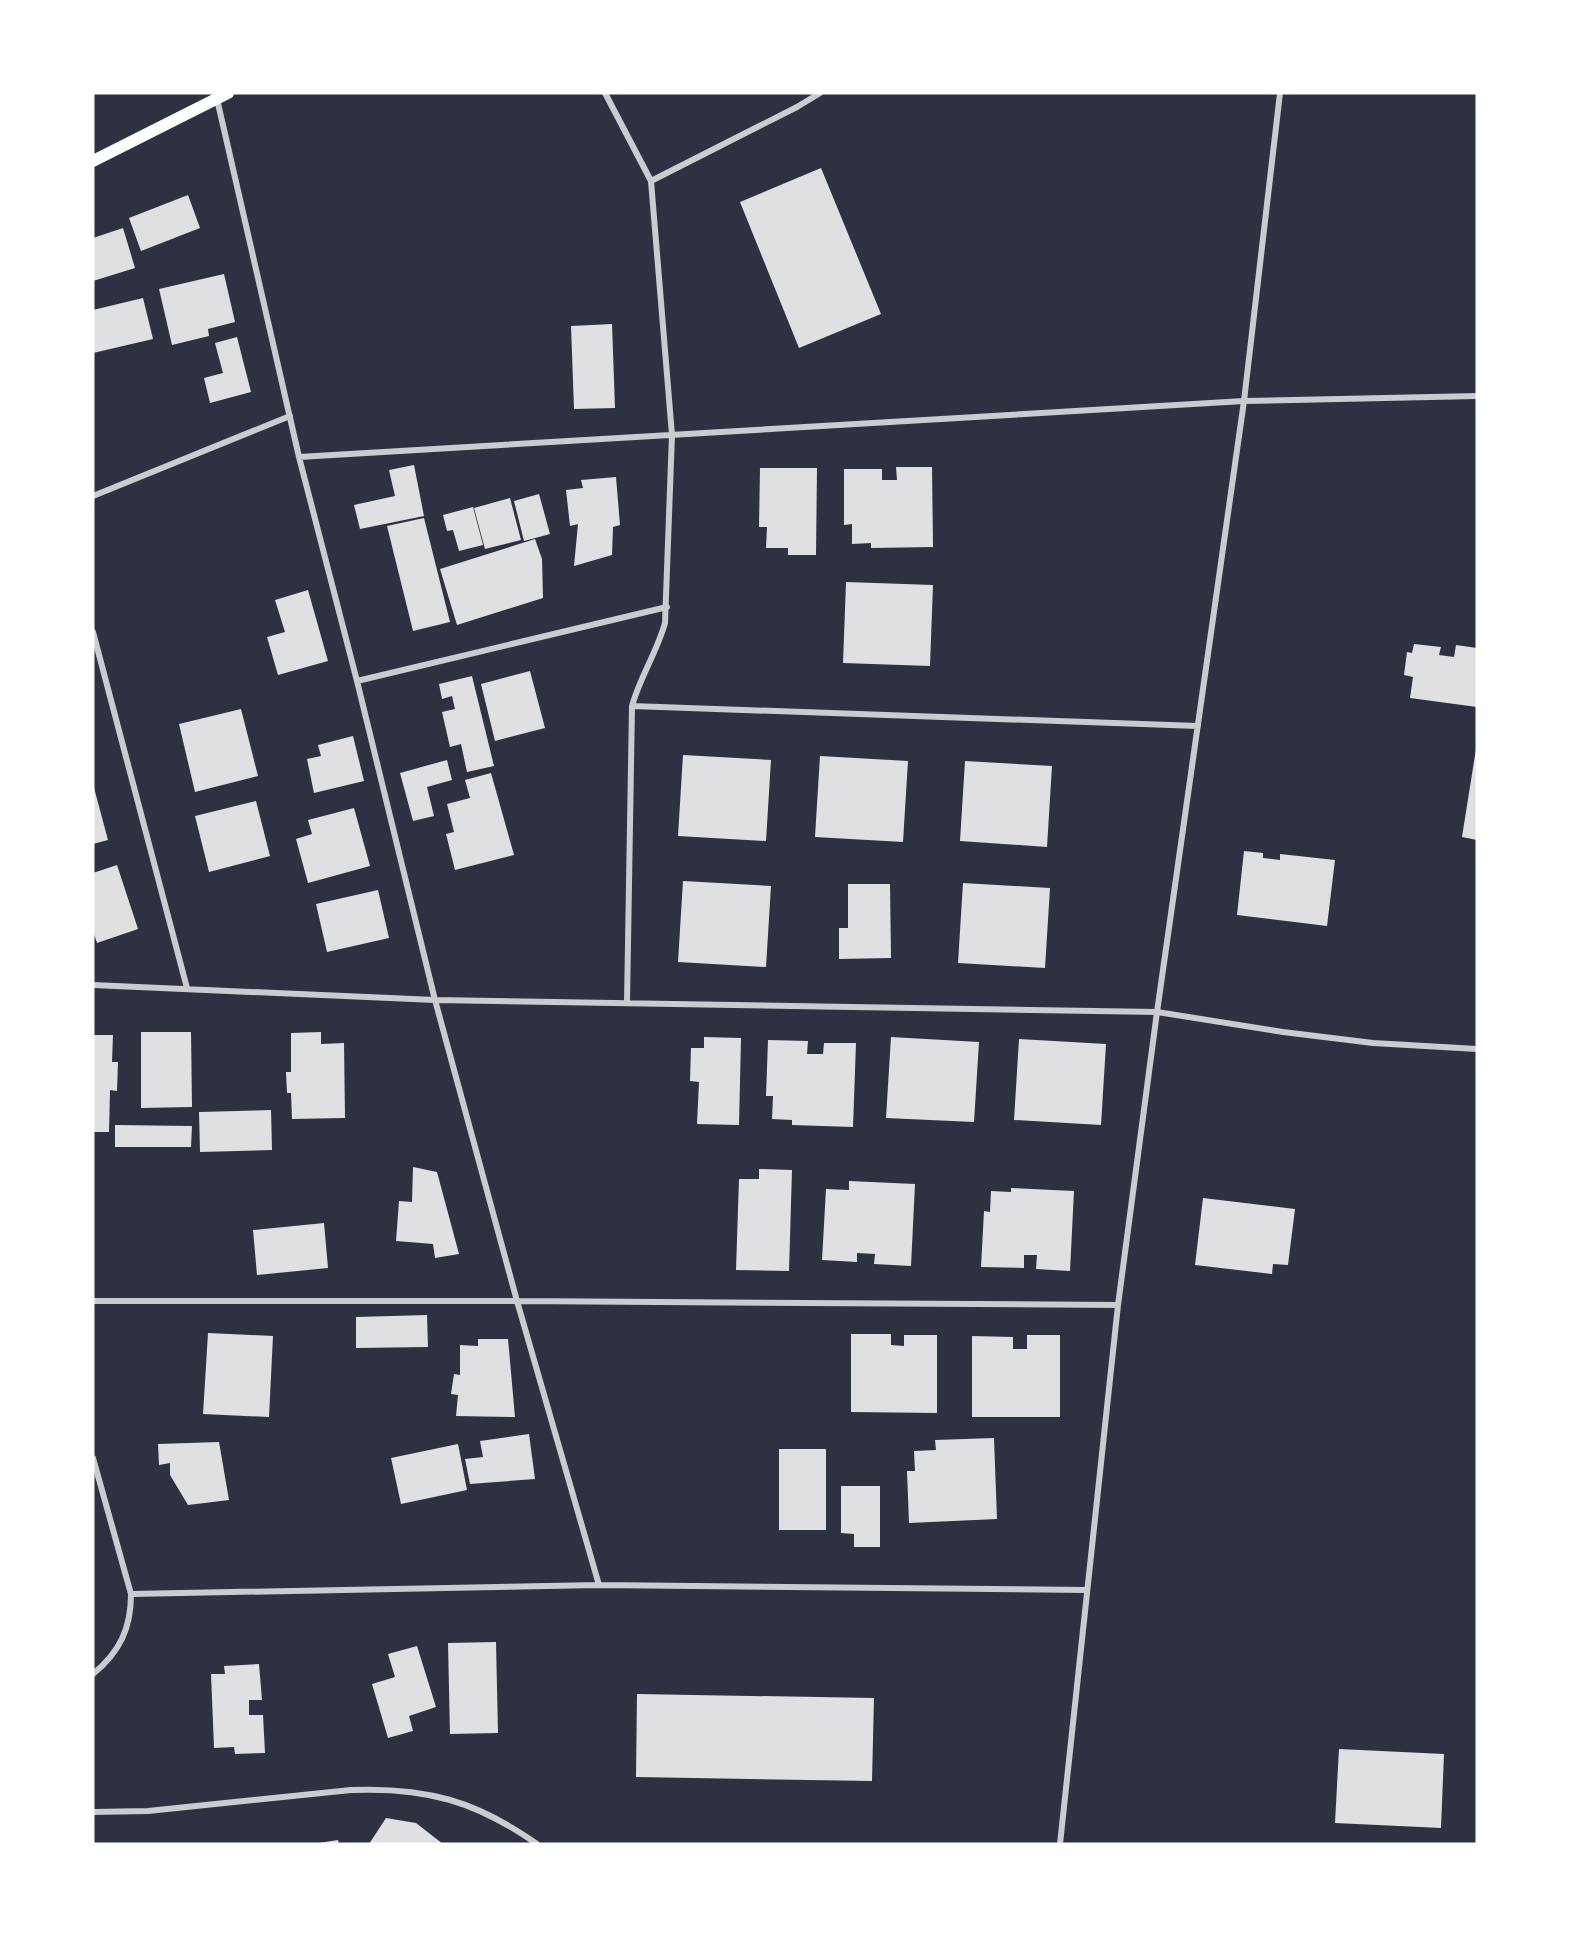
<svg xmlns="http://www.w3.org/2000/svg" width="1570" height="1937" viewBox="0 0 1570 1937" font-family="Overpass,sans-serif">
  <rect width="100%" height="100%" fill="#2d3142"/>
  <path fill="#e0e0e3" d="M 821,168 L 881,314 L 799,348 L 740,202 Z
    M 188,195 L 200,228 L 141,251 L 129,218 Z
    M 123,228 L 135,268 L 93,281 L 93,238 Z
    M 224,274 L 235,322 L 208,329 L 209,336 L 172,345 L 159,289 Z
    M 143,298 L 153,339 L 93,353 L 93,310 Z
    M 612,324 L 615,408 L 574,409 L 571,326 Z
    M 237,337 L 251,392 L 210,403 L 204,378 L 223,373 L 215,343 Z
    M 414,465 L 424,516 L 360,529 L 354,505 L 395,496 L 389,470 Z
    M 896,467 L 932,467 L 933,547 L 871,548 L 871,543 L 852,544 L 852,524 L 844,525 L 844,469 L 882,469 L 882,480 L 897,480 Z
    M 760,468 L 817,468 L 816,555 L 788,555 L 788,548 L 766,548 L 767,527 L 759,527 Z
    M 616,477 L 620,525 L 613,527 L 612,555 L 574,566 L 578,524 L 570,526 L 566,490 L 583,488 L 581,480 Z
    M 539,494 L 550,534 L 524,541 L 514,501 Z
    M 510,498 L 521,540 L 485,549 L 474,508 Z
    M 473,507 L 483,545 L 459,551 L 453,530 L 447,531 L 443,515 Z
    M 424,518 L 450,622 L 413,631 L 387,526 Z
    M 535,539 L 542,559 L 543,598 L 457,625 L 440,569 Z
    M 846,582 L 933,585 L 930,666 L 843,663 Z
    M 308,590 L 328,661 L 278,675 L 267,637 L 285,632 L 275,600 Z
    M 1414,644 L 1441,647 L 1439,655 L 1454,657 L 1456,645 L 1477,648 L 1477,707 L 1410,698 L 1413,677 L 1404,675 L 1407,652 L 1412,653 Z
    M 530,671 L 545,728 L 495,741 L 481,684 Z
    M 472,676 L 494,766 L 467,772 L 461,744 L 450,747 L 442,712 L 455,709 L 452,696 L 442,699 L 439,684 Z
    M 241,709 L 258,776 L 195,792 L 179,724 Z
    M 353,736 L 364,781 L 314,793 L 307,759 L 321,756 L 318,745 Z
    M 1476,749 L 1477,749 L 1477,840 L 1462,837 Z
    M 683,755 L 771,760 L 766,841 L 678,836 Z
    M 820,756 L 908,761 L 903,842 L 815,837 Z
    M 447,760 L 452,780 L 427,787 L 434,816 L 413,821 L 400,773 Z
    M 965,761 L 1052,766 L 1047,847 L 960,841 Z
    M 491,773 L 514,855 L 455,870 L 446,834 L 454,832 L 447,804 L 470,798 L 465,780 Z
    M 93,784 L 108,840 L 93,844 Z
    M 256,801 L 270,856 L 209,872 L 195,816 Z
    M 354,808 L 370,866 L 308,883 L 296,839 L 312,834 L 308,820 Z
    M 1244,851 L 1263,853 L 1263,858 L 1280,860 L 1280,854 L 1335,860 L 1327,926 L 1237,915 Z
    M 117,865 L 138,929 L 97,943 L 93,931 L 93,873 Z
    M 683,881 L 771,886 L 766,967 L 678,962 Z
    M 963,883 L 1050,888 L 1045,968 L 958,963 Z
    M 848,884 L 890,884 L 891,958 L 839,959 L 839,928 L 848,928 Z
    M 378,890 L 389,938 L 327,952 L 316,904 Z
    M 141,1032 L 191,1032 L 192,1107 L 141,1108 Z
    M 321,1032 L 321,1044 L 344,1043 L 345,1118 L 292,1119 L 291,1093 L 287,1093 L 286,1072 L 291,1072 L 291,1033 Z
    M 93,1035 L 113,1035 L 112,1062 L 118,1062 L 117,1091 L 110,1090 L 109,1132 L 93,1132 Z
    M 704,1037 L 741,1038 L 739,1125 L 697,1124 L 699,1082 L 690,1081 L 691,1048 L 704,1048 Z
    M 891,1037 L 979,1042 L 974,1122 L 886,1118 Z
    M 1019,1039 L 1106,1044 L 1101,1125 L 1014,1120 Z
    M 768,1040 L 808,1041 L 807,1054 L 823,1054 L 824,1043 L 856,1043 L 853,1127 L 792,1125 L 792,1120 L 772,1119 L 773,1096 L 766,1096 Z
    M 271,1110 L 272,1150 L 200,1152 L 199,1112 Z
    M 115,1125 L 192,1126 L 191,1147 L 115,1147 Z
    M 413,1167 L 437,1172 L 459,1254 L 435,1258 L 433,1244 L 396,1241 L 399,1201 L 412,1202 Z
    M 759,1169 L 792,1170 L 789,1271 L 736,1270 L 739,1179 L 759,1179 Z
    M 849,1181 L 915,1184 L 911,1266 L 874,1264 L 875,1254 L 857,1253 L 857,1262 L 822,1260 L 826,1189 L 849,1190 Z
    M 1011,1188 L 1074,1191 L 1070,1271 L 1036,1269 L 1037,1255 L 1024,1255 L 1024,1268 L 981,1267 L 984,1211 L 990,1212 L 991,1191 L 1011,1192 Z
    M 1203,1198 L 1295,1209 L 1288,1265 L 1273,1264 L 1272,1274 L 1195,1265 Z
    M 324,1223 L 328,1268 L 257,1275 L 253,1230 Z
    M 427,1315 L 428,1347 L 356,1348 L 356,1317 Z
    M 208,1333 L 273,1336 L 269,1417 L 203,1414 Z
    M 851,1334 L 891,1334 L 891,1345 L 904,1346 L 904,1335 L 937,1335 L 937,1413 L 851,1412 Z
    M 1027,1335 L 1060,1335 L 1060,1417 L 972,1417 L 972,1336 L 1013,1337 L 1013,1349 L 1027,1349 Z
    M 478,1339 L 508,1339 L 515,1417 L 456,1416 L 458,1395 L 451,1394 L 454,1374 L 460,1375 L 460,1345 L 478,1346 Z
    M 529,1434 L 535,1479 L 470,1484 L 465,1459 L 483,1457 L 480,1441 Z
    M 994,1438 L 997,1519 L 909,1523 L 907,1471 L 915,1471 L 914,1451 L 936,1450 L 935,1440 Z
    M 219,1442 L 229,1500 L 188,1505 L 170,1475 L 170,1463 L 159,1465 L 158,1444 Z
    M 458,1444 L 467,1490 L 401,1504 L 391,1458 Z
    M 779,1449 L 826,1449 L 826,1530 L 779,1530 Z
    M 841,1486 L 880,1486 L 880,1547 L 854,1547 L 854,1534 L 841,1533 Z
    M 496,1642 L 498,1733 L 450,1734 L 448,1643 Z
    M 417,1646 L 436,1707 L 409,1716 L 413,1731 L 388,1738 L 372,1684 L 395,1677 L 388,1654 Z
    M 259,1664 L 262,1700 L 249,1700 L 249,1715 L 263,1715 L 265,1753 L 235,1754 L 234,1747 L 214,1748 L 211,1674 L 225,1674 L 224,1666 Z
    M 637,1694 L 874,1698 L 872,1781 L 636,1777 Z
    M 1339,1749 L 1444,1754 L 1441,1828 L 1335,1823 Z
    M 386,1818 L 416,1823 L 443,1844 L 369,1844 Z
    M 338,1840 L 339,1844 L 319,1844 L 319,1843 Z"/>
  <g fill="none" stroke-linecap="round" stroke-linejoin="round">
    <path stroke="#caccd0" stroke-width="6" d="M 605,93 L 651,181 L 672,435 L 665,623 C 657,652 640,677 632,706 L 627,1003
      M 217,99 L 299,457 L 357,681 L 435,1000 L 517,1301 L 599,1585
      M 651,181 L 797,107 L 820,93
      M 299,457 L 1244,401 L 1477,396
      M 93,496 L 290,416
      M 93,632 L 187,988
      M 357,681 L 667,607
      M 632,706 L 1198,726
      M 93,985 L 435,1000 L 1157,1012 L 1283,1032 L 1373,1043 L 1477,1049
      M 93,1301 L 517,1301 L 1118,1305
      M 93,1458 L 131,1594 C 131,1628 120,1652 93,1674
      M 131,1594 L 599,1585 L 1086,1590
      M 93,1812 L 148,1811 L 351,1790 C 426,1787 476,1801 537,1844
      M 1060,1844 L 1118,1305 L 1157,1012 L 1244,401 L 1280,93"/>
    <path stroke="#fff" stroke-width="12" d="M 93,161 L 228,93"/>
  </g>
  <rect width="1570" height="1937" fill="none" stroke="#ffffff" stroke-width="189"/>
</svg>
